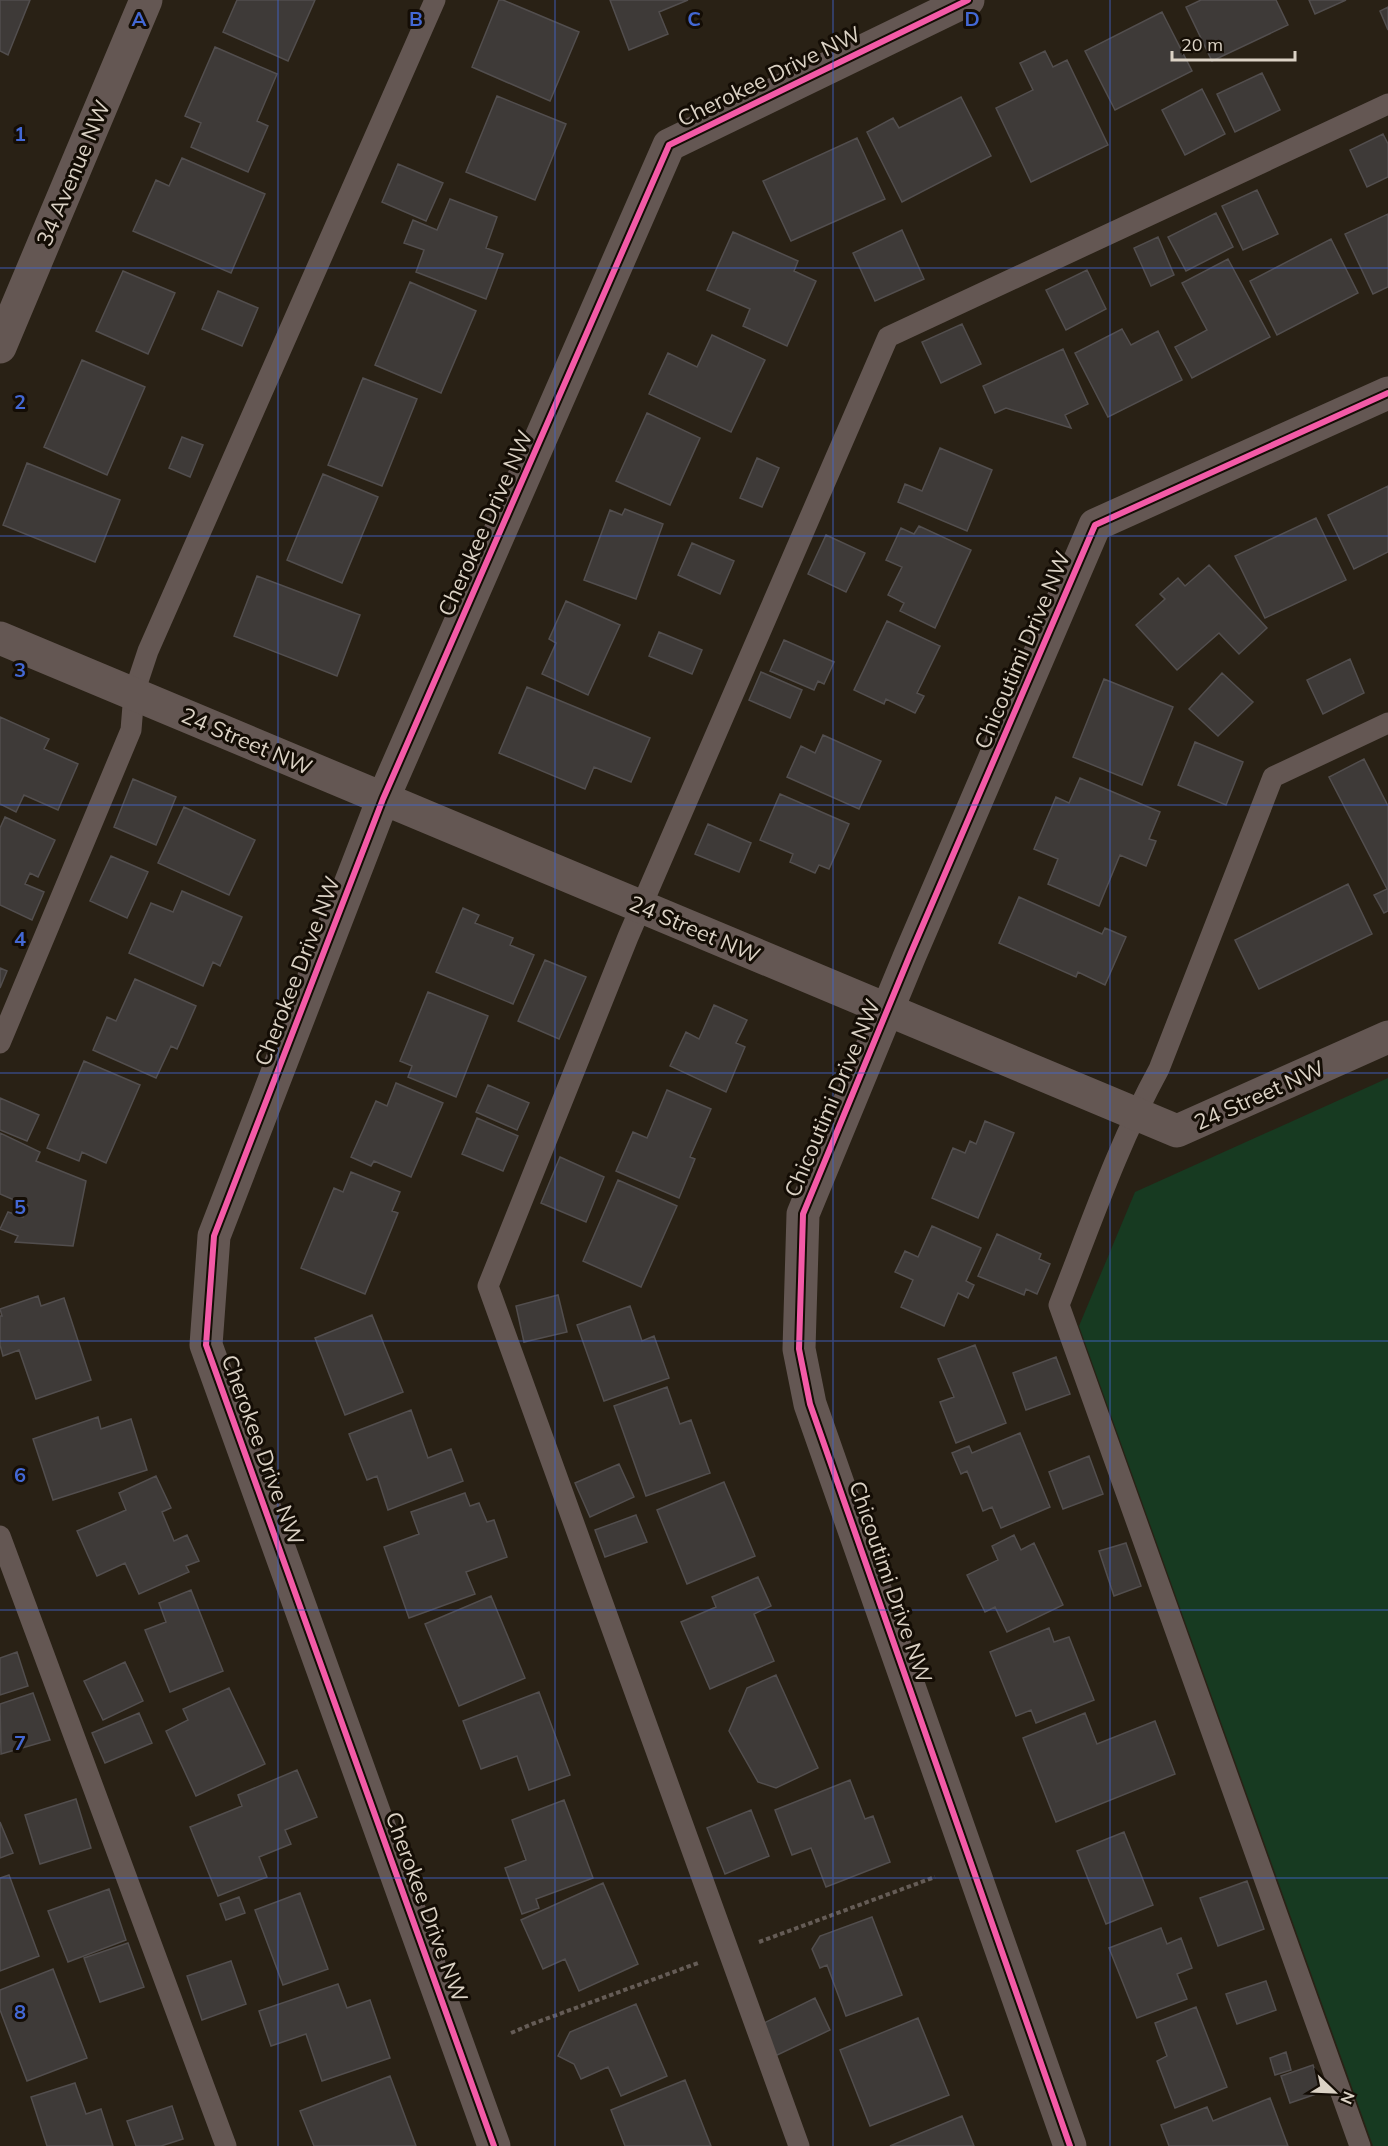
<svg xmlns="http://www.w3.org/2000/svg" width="1388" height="2146" viewBox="0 0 1388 2146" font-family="Mulish,sans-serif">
  <rect width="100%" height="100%" fill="#292115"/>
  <path fill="#173a21" d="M 1388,1078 L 1388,2146 L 1373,2146 L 1079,1326 L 1135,1192 Z"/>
  <path fill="#3e3a38" stroke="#524e4e" stroke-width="1.5" d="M 0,0 L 30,0 L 8,55 L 0,51 Z
    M 237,0 L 315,0 L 288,61 L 223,32 Z
    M 499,0 L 503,0 L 579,32 L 550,101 L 472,67 Z
    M 610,0 L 688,0 L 659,12 L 668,34 L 629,50 Z
    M 1201,0 L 1276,0 L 1288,25 L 1212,61 L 1186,7 Z
    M 1309,0 L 1346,0 L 1315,14 Z
    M 1388,7 L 1388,30 L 1380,11 Z
    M 1162,12 L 1192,71 L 1115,110 L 1085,51 Z
    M 215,47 L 277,74 L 257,121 L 268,126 L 248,172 L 191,147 L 201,123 L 185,116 Z
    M 1045,51 L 1053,67 L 1067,60 L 1108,145 L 1031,182 L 996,108 L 1033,90 L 1020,63 Z
    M 1262,73 L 1280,110 L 1235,132 L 1217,94 Z
    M 1202,89 L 1225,134 L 1185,155 L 1162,110 Z
    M 497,96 L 566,124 L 535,200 L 466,172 Z
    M 961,97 L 991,156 L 902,202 L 867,132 L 893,118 L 899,128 Z
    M 1383,134 L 1388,144 L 1388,177 L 1367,187 L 1350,150 Z
    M 857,138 L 885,199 L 791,241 L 763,181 Z
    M 182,158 L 265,194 L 231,273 L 133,231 L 156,180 L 169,186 Z
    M 398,164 L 443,183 L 426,221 L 382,202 Z
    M 1257,190 L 1278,234 L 1243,250 L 1222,206 Z
    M 450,199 L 497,217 L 486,248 L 503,254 L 486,299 L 416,272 L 424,250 L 404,243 L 413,220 L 437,230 Z
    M 1216,213 L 1233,247 L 1186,271 L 1168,237 Z
    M 1388,214 L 1388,287 L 1373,294 L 1345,234 Z
    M 902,230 L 924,279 L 875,301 L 853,253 Z
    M 733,232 L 798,261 L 794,271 L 816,281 L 787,346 L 743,326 L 750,309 L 707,290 Z
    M 1158,237 L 1174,275 L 1151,286 L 1134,248 Z
    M 1331,239 L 1358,293 L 1277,335 L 1250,281 Z
    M 1228,259 L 1270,337 L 1192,378 L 1175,347 L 1207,330 L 1182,283 Z
    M 1087,270 L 1106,309 L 1066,330 L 1046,290 Z
    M 123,271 L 175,293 L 148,354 L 96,331 Z
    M 410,282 L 476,311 L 441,393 L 375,365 Z
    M 218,291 L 258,308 L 242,346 L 202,329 Z
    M 962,324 L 981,364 L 941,383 L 922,342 Z
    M 1122,329 L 1131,345 L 1158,331 L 1182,380 L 1108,417 L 1075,353 Z
    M 712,335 L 765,360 L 731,432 L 649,394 L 668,353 L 697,367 Z
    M 1063,349 L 1088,404 L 1065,415 L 1071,428 L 1006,408 L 995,413 L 983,386 Z
    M 82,360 L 145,387 L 107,475 L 44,447 Z
    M 363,378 L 417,399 L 382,486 L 328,465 Z
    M 647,413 L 700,438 L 670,505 L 616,481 Z
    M 182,437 L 203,445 L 190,477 L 169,468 Z
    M 940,448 L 992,470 L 967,531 L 898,502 L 905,484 L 922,491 Z
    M 757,458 L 779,468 L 762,507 L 740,498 Z
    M 27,463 L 120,500 L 95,562 L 3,525 Z
    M 323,474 L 378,497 L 342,583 L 287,560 Z
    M 1388,486 L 1388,552 L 1354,569 L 1328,515 Z
    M 625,509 L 663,524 L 636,599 L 584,580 L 610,510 L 622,515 Z
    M 1316,518 L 1346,580 L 1265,618 L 1235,556 Z
    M 919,526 L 971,550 L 935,628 L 900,611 L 904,603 L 888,595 L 902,567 L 886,560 L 901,528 L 914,534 Z
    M 826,535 L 865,553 L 846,592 L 808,574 Z
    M 692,543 L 734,561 L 720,594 L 678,575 Z
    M 1209,565 L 1267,628 L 1239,654 L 1219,633 L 1177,670 L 1136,625 L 1165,599 L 1160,594 L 1178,578 L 1185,586 Z
    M 257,576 L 360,615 L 337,676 L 234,636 Z
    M 566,601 L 620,625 L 588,695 L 542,674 L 556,643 L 549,639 Z
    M 887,621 L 940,646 L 917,693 L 924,696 L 915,713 L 886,699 L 884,704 L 854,690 Z
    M 659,632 L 702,650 L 692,674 L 649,656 Z
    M 784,640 L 834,662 L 824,684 L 818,681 L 814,690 L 770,671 Z
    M 1350,659 L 1364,693 L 1323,714 L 1307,680 Z
    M 761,672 L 802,690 L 790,718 L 749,700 Z
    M 1222,673 L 1253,702 L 1218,736 L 1189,709 Z
    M 1104,679 L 1173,707 L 1142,785 L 1073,757 Z
    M 527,687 L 650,738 L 631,782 L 594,767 L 585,789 L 499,753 Z
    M 0,717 L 49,739 L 44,749 L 78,764 L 58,810 L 24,795 L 16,812 L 0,804 Z
    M 823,735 L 881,761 L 859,809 L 787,777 L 801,746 L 815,753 Z
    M 1195,742 L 1243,762 L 1226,805 L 1178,785 Z
    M 1364,759 L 1388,806 L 1388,911 L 1384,913 L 1374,895 L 1387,889 L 1329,777 Z
    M 1080,778 L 1160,812 L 1149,839 L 1156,841 L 1146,866 L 1120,855 L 1099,906 L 1048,884 L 1058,859 L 1034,849 L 1056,797 L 1069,803 Z
    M 133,779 L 176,797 L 156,845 L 114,827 Z
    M 780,794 L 849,824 L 829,869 L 819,865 L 815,873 L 790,862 L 793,854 L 760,840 Z
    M 184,807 L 255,840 L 229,895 L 158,863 Z
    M 5,817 L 55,840 L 38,877 L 30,873 L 25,884 L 44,892 L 32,920 L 0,905 L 0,828 Z
    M 708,824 L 751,843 L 739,872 L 695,854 Z
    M 111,856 L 148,872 L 127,918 L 90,901 Z
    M 1348,884 L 1372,934 L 1259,989 L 1235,940 Z
    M 182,891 L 242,917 L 220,966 L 213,962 L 203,986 L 129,953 L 151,903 L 173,912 Z
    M 1019,897 L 1102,934 L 1105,928 L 1126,937 L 1105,985 L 1078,972 L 1076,977 L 999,943 Z
    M 463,908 L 479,915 L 475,923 L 513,938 L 510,945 L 534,955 L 513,1004 L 436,972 Z
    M 545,960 L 586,977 L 559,1039 L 518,1021 Z
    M 0,968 L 7,971 L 0,988 Z
    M 135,979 L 196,1006 L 177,1049 L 171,1046 L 156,1078 L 93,1050 L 107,1017 L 116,1021 Z
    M 428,992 L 488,1016 L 456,1097 L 408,1077 L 412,1066 L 400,1061 Z
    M 714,1005 L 747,1020 L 736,1043 L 745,1047 L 726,1092 L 670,1066 L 686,1032 L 699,1039 Z
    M 84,1061 L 140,1085 L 106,1163 L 82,1152 L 79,1161 L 47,1148 Z
    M 396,1083 L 443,1103 L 411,1177 L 374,1161 L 371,1166 L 351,1157 L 376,1101 L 387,1106 Z
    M 488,1085 L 529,1103 L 517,1130 L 476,1112 Z
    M 667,1090 L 711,1109 L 690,1157 L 695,1159 L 679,1198 L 616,1171 L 633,1132 L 647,1138 Z
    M 0,1098 L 39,1115 L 27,1141 L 0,1130 Z
    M 477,1118 L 518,1136 L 503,1171 L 462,1154 Z
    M 985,1121 L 1014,1133 L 978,1218 L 932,1198 L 953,1148 L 965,1153 L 970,1141 L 976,1144 Z
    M 0,1133 L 40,1152 L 36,1161 L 86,1181 L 73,1246 L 15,1242 L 18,1236 L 0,1229 L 8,1212 L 23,1217 L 28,1206 L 0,1194 Z
    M 560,1157 L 604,1177 L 586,1222 L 541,1203 Z
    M 351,1172 L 400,1192 L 392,1211 L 398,1213 L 365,1294 L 301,1268 L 334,1188 L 343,1192 Z
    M 618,1180 L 677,1206 L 641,1287 L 583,1261 Z
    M 932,1226 L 981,1248 L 966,1281 L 974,1285 L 968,1298 L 958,1293 L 944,1326 L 901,1307 L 913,1280 L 895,1272 L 905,1251 L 918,1257 Z
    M 997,1234 L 1041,1254 L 1039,1259 L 1050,1264 L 1037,1294 L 1026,1289 L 1024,1295 L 978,1276 Z
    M 558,1295 L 567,1332 L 524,1342 L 516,1306 Z
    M 38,1296 L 41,1306 L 64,1298 L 91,1380 L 36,1399 L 19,1350 L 3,1356 L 0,1345 L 0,1316 L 2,1316 L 0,1309 Z
    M 630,1306 L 642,1341 L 654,1336 L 669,1378 L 604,1401 L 577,1325 Z
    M 372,1315 L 403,1392 L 345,1415 L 315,1338 Z
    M 975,1345 L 1006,1423 L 956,1443 L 940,1402 L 954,1397 L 938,1359 Z
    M 1056,1357 L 1070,1394 L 1026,1410 L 1013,1373 Z
    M 667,1387 L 680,1424 L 691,1420 L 710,1473 L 646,1496 L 614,1406 Z
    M 411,1410 L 428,1458 L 451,1449 L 463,1481 L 388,1510 L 377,1476 L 367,1480 L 349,1434 Z
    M 98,1417 L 101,1429 L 131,1419 L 147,1470 L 53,1500 L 33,1439 Z
    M 1020,1433 L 1050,1507 L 1001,1528 L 992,1507 L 983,1511 L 967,1471 L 961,1474 L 952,1453 L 969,1446 L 972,1453 Z
    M 1089,1456 L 1103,1494 L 1063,1509 L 1049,1472 Z
    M 619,1464 L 634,1497 L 590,1517 L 575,1483 Z
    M 156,1476 L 171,1508 L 162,1512 L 174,1541 L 187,1535 L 199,1561 L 186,1566 L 189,1572 L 139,1594 L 125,1563 L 97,1576 L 77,1531 L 126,1510 L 119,1493 Z
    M 724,1482 L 755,1556 L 687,1584 L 657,1510 Z
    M 465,1493 L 470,1506 L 479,1503 L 487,1522 L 494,1520 L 507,1557 L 466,1572 L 475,1594 L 409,1618 L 384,1547 L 419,1534 L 411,1512 Z
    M 636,1515 L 647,1542 L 605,1557 L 595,1530 Z
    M 1014,1535 L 1021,1550 L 1034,1543 L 1063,1605 L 1007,1632 L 995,1607 L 985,1612 L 967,1575 L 998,1560 L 992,1546 Z
    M 1126,1543 L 1141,1586 L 1114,1596 L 1099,1551 Z
    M 758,1577 L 771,1606 L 754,1614 L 774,1661 L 710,1689 L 681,1622 L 716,1607 L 712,1597 Z
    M 191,1590 L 223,1671 L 170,1692 L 145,1630 L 166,1622 L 159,1603 Z
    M 491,1596 L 525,1678 L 459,1706 L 425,1624 Z
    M 1049,1628 L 1054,1642 L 1069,1637 L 1094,1700 L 1036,1723 L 1031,1710 L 1016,1716 L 990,1652 Z
    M 17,1652 L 28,1686 L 0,1695 L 0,1658 Z
    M 125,1662 L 143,1701 L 103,1720 L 84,1681 Z
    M 776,1675 L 818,1768 L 776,1788 L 758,1782 L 729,1731 L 747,1688 Z
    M 229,1688 L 265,1764 L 196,1796 L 166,1731 L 188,1720 L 183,1709 Z
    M 539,1692 L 570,1775 L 529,1790 L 517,1756 L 481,1769 L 463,1721 Z
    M 33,1693 L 50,1740 L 1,1754 L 0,1704 Z
    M 139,1713 L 152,1743 L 105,1763 L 92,1733 Z
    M 1085,1713 L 1097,1744 L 1155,1721 L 1175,1774 L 1056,1822 L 1023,1738 Z
    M 297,1770 L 317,1817 L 285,1830 L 291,1844 L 259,1857 L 267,1877 L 218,1896 L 190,1827 L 242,1806 L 238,1795 Z
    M 850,1780 L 865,1819 L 873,1816 L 890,1862 L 826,1887 L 811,1848 L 792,1855 L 775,1810 Z
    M 76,1799 L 91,1848 L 40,1864 L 25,1815 Z
    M 564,1800 L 593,1878 L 536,1899 L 539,1908 L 522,1914 L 505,1868 L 526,1860 L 512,1820 Z
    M 751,1810 L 769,1856 L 725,1874 L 707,1828 Z
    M 0,1822 L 13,1853 L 0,1858 Z
    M 1124,1832 L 1153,1905 L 1106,1924 L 1077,1851 Z
    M 9,1875 L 39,1956 L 0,1971 L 0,1878 Z
    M 1247,1881 L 1264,1929 L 1218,1946 L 1200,1898 Z
    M 603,1883 L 638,1964 L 579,1991 L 565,1959 L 543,1969 L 521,1920 Z
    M 109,1889 L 126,1940 L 68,1962 L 48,1911 Z
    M 300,1893 L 328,1969 L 283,1985 L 255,1910 Z
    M 239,1897 L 245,1913 L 226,1920 L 220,1904 Z
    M 872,1917 L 902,1995 L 846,2016 L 827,1965 L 820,1968 L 812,1949 L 820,1936 Z
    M 1161,1928 L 1167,1944 L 1181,1938 L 1192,1968 L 1177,1974 L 1187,1999 L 1137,2018 L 1109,1948 Z
    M 128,1943 L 144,1987 L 100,2002 L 84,1958 Z
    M 231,1961 L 246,2004 L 202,2020 L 187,1976 Z
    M 53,1969 L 87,2058 L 27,2081 L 0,2010 L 0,1990 Z
    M 1266,1981 L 1276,2010 L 1237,2024 L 1226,1994 Z
    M 338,1984 L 347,2008 L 370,2000 L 390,2058 L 322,2081 L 306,2034 L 271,2046 L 259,2011 Z
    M 815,1998 L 830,2030 L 773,2057 L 758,2026 Z
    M 636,2004 L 667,2076 L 621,2096 L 608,2067 L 581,2079 L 574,2064 L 558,2056 L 570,2032 Z
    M 1196,2007 L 1227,2087 L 1175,2108 L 1157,2061 L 1167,2056 L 1155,2023 Z
    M 918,2018 L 949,2095 L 870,2126 L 840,2050 Z
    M 1286,2052 L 1291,2070 L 1275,2075 L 1270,2058 Z
    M 1313,2065 L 1322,2092 L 1290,2103 L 1281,2076 Z
    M 390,2076 L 416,2146 L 314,2146 L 300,2111 Z
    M 685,2080 L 711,2146 L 625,2146 L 611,2110 Z
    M 75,2083 L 86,2114 L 101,2109 L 113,2146 L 47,2146 L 31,2097 Z
    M 1270,2098 L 1288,2146 L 1169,2146 L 1161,2125 L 1207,2107 L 1213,2121 Z
    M 172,2106 L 183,2139 L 161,2146 L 136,2146 L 127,2121 Z
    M 962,2116 L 974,2146 L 890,2146 Z"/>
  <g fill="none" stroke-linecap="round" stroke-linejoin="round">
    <path stroke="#655c56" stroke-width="4" stroke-dasharray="4.5 3" stroke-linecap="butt" d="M 759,1942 L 935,1877
      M 511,2033 L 532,2024 L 698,1963"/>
    <path stroke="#645753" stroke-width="21" d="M 0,1043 L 131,730 L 134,693 L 148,651 L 435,0
      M 0,1536 L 226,2146
      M 799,2146 L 488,1286 L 628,937 L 888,337 L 1388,104
      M 1360,2146 L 1059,1305 C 1090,1226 1118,1144 1159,1069 L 1273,777 L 1388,723"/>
    <path stroke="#645753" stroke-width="33" d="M 0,347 L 146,0
      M 0,638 L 1177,1131 L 1388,1037
      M 494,2146 L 206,1345 L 214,1236 L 383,799 L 669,145 L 968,0
      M 1070,2146 L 810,1404 L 799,1349 L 803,1214 L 910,955 L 1095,525 L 1388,393"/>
    <g stroke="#140d05" stroke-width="10">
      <path id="cycleway" d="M 494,2146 L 206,1345 L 214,1236 L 383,799 L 669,145 L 968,0
        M 1070,2146 L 810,1404 L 799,1349 L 803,1214 L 910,955 L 1095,525 L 1388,393"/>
    </g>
    <use href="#cycleway" stroke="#f35aa7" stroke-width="6"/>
  </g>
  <path fill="none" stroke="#4368d4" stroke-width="1.5" stroke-opacity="0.55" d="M 278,0 L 278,2146M 555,0 L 555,2146M 833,0 L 833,2146M 1110,0 L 1110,2146M 0,268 L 1388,268M 0,536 L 1388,536M 0,805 L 1388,805M 0,1073 L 1388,1073M 0,1341 L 1388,1341M 0,1610 L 1388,1610M 0,1878 L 1388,1878"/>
  <g text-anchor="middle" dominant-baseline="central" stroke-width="6" stroke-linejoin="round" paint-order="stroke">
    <g font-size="22" fill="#dbd2c5" stroke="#140d05">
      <text transform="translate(769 76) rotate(-26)">Cherokee Drive NW</text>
      <text transform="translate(73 173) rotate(-67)">34 Avenue NW</text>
      <text transform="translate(485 523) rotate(-66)">Cherokee Drive NW</text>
      <text transform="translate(1022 650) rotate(-67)">Chicoutimi Drive NW</text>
      <text transform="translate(247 741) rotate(23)">24 Street NW</text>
      <text transform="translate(695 929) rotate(23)">24 Street NW</text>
      <text transform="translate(297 971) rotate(-69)">Cherokee Drive NW</text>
      <text transform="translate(1259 1095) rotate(-24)">24 Street NW</text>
      <text transform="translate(832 1098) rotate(-67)">Chicoutimi Drive NW</text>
      <text transform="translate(263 1450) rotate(70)">Cherokee Drive NW</text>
      <text transform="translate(891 1582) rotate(71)">Chicoutimi Drive NW</text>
      <text transform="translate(427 1907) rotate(70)">Cherokee Drive NW</text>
    </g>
  </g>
  <g font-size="20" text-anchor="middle" font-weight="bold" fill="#4368d4" stroke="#140d05" stroke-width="6" stroke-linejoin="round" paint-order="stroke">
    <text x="139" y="26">A</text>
    <text x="416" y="26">B</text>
    <text x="694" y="26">C</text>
    <text x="972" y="26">D</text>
    <text x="20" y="141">1</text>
    <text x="20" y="409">2</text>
    <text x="20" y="677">3</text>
    <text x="20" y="946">4</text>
    <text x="20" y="1214">5</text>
    <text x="20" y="1482">6</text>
    <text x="20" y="1750">7</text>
    <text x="20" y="2019">8</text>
  </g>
  <g transform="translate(1334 2092) rotate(113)" stroke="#140d05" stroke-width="4.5" paint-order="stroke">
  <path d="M0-4.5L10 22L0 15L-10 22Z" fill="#dbd2c5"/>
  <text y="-9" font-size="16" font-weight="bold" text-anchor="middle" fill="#dbd2c5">N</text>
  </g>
  <path d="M1172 51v9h123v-9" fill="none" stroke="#dbd2c5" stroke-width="3"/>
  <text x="1181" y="51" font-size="18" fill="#dbd2c5" stroke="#140d05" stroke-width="4.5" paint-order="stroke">20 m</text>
</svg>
